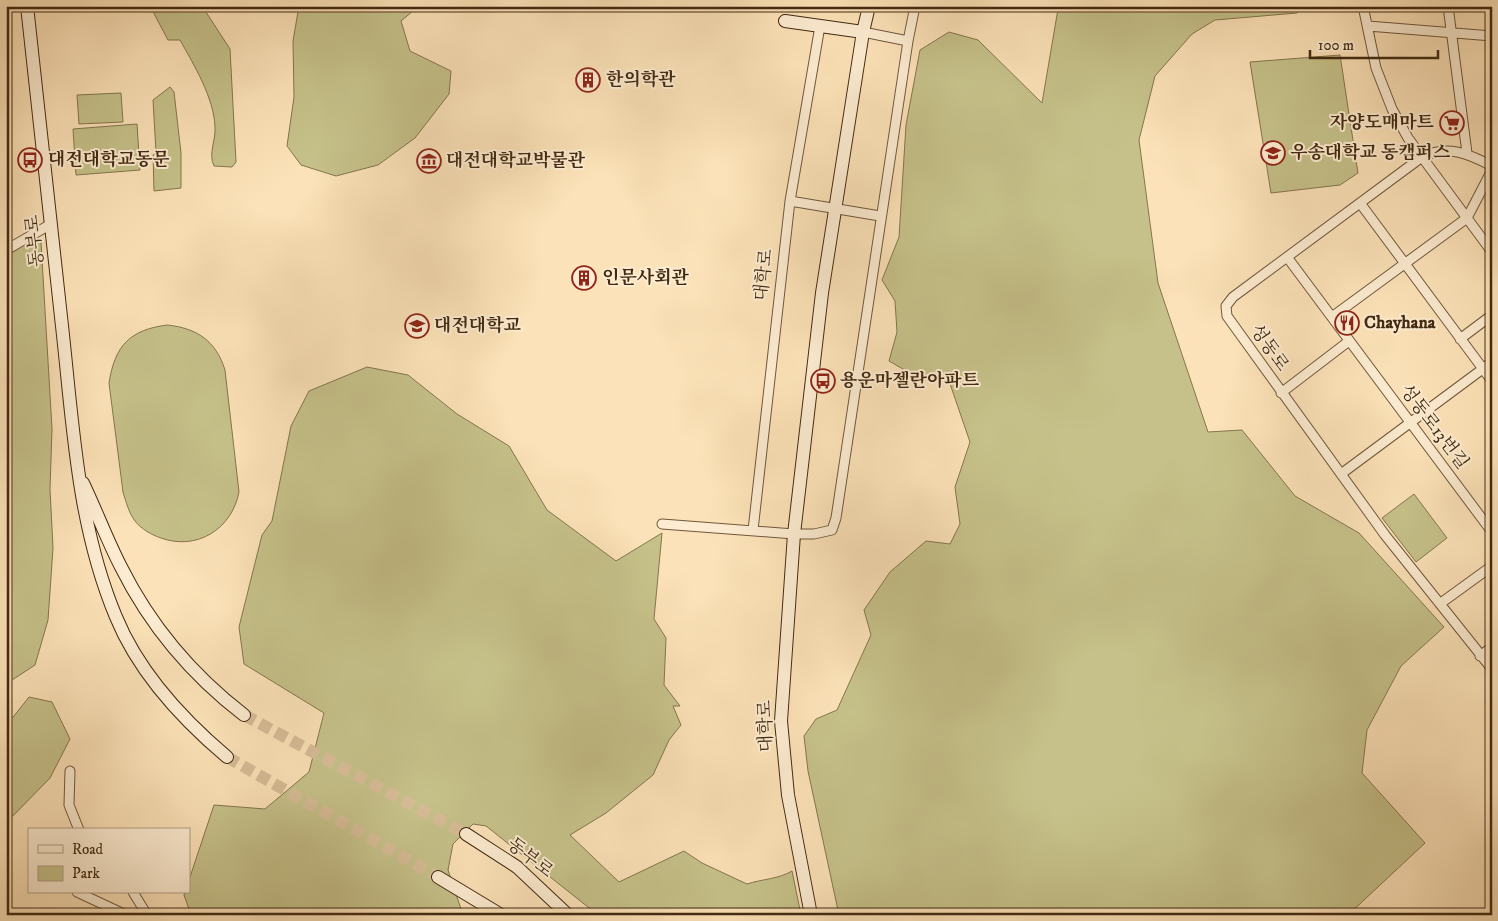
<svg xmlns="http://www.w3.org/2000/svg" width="1498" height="921" viewBox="0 0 1498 921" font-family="'IM FELL DW Pica','Noto Serif KR',serif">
  <rect width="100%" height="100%" fill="#fce2b8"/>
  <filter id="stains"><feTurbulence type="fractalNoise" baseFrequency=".004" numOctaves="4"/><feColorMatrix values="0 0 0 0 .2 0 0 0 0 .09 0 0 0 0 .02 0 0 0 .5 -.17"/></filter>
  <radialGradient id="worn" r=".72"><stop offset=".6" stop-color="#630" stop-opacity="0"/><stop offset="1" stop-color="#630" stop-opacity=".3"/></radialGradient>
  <path fill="#c6c18a" stroke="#84764e" d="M 150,6 L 202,6 L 230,49 L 236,162 L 232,167 L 214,166 C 208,154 216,140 215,127 C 214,98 194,65 180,40 L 168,40 Z
    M 299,6 L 419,6 L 401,21 L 410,51 L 451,71 L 449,94 L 415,138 L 378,165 L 336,176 L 301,165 L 287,146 L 294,97 L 293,41 Z
    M 1050,6 L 1303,6 L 1297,13 L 1215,20 L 1192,34 L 1155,76 L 1139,140 L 1158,283 L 1208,432 L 1242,430 L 1295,496 L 1359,533 L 1444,627 L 1401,666 L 1367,730 L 1362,773 L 1425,843 L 1348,915 L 839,915 L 808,771 L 804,736 L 816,719 L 837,710 L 871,635 L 864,610 L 890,572 L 926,541 L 950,544 L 960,524 L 955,487 L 970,442 L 948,378 L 922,380 L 889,361 L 897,332 L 895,301 L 882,280 L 899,237 L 906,125 L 920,50 L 949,32 L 978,40 L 1042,103 L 1058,9 Z
    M 1340,55 L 1358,173 L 1340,185 L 1271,193 L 1250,62 Z
    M 170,87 L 174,92 L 181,153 L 181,188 L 154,191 L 153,155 L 156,152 L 153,100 Z
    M 121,93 L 123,122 L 79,124 L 77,95 Z
    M 137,124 L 140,170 L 76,175 L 73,129 Z
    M 41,242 L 52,429 L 50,489 L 53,548 L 48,620 L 35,665 L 6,684 L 6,257 L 25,244 Z
    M 167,325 C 197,328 216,341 225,370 L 239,492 C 232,529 197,551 161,538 C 152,535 141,529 135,521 C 129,513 126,502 123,492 L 109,383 C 115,345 130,330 167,325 Z
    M 367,367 L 408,375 L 457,414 L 509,446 L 547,510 L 616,561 L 662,533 L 654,619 L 666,638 L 664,685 L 680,706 L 673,706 L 681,725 L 669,740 L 653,775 L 606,813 L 570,835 L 619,882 L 684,851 L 702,863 L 747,884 C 762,879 779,879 792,871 L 801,915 L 598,915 L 486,826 L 473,824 L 453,844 L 448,870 L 463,915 L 191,915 L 184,895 L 185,892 L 189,892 L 189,880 L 214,805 L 265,809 L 309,772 L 324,713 L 244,664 L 239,627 L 262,535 L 272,521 L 291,426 L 309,391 Z
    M 1414,494 L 1447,538 L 1416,562 L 1382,518 Z
    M 29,697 L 52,702 L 70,739 L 50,778 L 6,823 L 6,726 Z"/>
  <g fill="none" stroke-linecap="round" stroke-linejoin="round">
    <path stroke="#d7bd97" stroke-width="12" stroke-dasharray="12 6" stroke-linecap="butt" d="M 244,715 L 466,834
      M 227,757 L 438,877"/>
    <g stroke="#70583c" stroke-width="11">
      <path id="minor" d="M 1363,6 L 1376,68 L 1392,109 L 1408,138 L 1492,252
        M 1448,6 L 1467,153
        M 1368,26 L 1492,36
        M 863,32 L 908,41
        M 1492,166 C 1469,154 1447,144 1422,157 L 1233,297 L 1226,306 L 1227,316 L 1385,535 L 1492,669
        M 790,201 L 880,216
        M 1360,203 L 1492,381
        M 6,250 L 51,224
        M 1287,257 L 1492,532
        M 1332,317 L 1467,218 L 1492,170
        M 1460,339 L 1492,315
        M 1281,393 L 1349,341
        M 1341,474 L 1492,362
        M 662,524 L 794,534 L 814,534 L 832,530 L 836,518 L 908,41 L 915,6
        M 753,530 L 790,201 L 820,26
        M 1441,603 L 1492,566
        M 1480,656 L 1492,647
        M 70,771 L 69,805 L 79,830
        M 77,892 L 126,915
        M 133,892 L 147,915"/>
    </g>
    <g stroke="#422a12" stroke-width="14">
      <path id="secondary" d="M 27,6 C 38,113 51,219 62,326 C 73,424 77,524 116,617 C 139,673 182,719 227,757
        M 785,21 L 863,32
        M 83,483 C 96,510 107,540 121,567 C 150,625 192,675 244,715
        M 466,834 L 517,867 L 568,915
        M 438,877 L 501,915
        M 811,915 L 788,795 L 781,721 L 794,534 L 822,293 L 863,32 L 869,6"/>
    </g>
    <use href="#minor" stroke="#fdecd1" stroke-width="9"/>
    <use href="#secondary" stroke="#fdecd1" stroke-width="12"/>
  </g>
  <defs>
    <g id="building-ring" transform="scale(1.25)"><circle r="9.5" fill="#fdecd1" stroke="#8f2418" stroke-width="1.5"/><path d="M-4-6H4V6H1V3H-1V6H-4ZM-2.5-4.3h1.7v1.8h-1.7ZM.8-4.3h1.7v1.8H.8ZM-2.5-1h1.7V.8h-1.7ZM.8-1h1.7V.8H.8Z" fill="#8f2418"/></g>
    <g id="supermarket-ring" transform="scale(1.25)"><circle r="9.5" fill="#fdecd1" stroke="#8f2418" stroke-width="1.5"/><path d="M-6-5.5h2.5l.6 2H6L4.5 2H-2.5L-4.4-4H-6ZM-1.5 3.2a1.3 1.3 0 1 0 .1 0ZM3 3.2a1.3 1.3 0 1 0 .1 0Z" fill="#8f2418"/></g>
    <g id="university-ring" transform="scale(1.25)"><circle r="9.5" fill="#fdecd1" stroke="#8f2418" stroke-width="1.5"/><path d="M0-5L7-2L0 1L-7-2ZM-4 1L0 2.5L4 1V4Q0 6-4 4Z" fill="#8f2418"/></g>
    <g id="bus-ring" transform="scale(1.25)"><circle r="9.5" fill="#fdecd1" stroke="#8f2418" stroke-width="1.5"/><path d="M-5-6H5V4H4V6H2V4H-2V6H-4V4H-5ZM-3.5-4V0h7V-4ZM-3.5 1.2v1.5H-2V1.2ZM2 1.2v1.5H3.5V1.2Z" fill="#8f2418"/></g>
    <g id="museum-ring" transform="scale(1.25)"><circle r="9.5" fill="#fdecd1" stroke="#8f2418" stroke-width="1.5"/><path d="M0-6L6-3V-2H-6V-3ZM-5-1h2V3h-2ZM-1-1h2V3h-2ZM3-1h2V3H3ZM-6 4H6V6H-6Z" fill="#8f2418"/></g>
    <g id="restaurant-ring" transform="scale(1.25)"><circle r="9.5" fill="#fdecd1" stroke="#8f2418" stroke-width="1.5"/><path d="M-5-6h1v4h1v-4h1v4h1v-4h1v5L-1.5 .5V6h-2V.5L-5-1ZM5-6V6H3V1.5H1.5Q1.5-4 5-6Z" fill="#8f2418"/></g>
  </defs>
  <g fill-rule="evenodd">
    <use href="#building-ring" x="588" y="80"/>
    <use href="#supermarket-ring" x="1452" y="123"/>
    <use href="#university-ring" x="1273" y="153"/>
    <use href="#bus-ring" x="30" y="160"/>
    <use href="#museum-ring" x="429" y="161"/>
    <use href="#building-ring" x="584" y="278"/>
    <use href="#restaurant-ring" x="1347" y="323"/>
    <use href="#university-ring" x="417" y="326"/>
    <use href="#bus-ring" x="823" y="381"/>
  </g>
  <g text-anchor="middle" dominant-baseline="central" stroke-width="4" stroke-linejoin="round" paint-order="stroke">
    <g font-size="18" font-weight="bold" fill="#422a12" stroke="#fdecd1" text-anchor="start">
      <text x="606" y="80">한의학관</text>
      <text x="1434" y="123" text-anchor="end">자양도매마트</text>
      <text x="1290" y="153">우송대학교 동캠퍼스</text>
      <text x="48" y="160">대전대학교동문</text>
      <text x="446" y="161">대전대학교박물관</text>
      <text x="602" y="278">인문사회관</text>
      <text x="1364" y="323">Chayhana</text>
      <text x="434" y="326">대전대학교</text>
      <text x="840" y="381">용운마젤란아파트</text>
    </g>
    <g font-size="18" fill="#422a12" stroke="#fdecd1">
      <text transform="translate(35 241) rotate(-96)">동부로</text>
      <text transform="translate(764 275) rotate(-84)">대학로</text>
      <text transform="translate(1269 348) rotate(55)">성동로</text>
      <text transform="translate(1434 427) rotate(53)">성동로13번길</text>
      <text transform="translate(766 726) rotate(-92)">대학로</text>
      <text transform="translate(530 858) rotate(38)">동부로</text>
    </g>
  </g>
  <rect width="1498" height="921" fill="none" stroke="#fce2b8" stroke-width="25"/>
  <rect x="8" y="8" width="1483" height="906" fill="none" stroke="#422a12" stroke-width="2.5"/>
  <rect x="12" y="12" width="1473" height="896" fill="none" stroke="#422a12"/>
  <rect x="28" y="828" width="162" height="65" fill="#fdecd1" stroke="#b29e85"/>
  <rect x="38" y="845" width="25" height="8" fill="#fdecd1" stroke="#b29e85"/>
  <text x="72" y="854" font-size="15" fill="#422a12">Road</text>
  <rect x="38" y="866" width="25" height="15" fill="#c6c18a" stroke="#b29e85"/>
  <text x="72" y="878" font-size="15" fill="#422a12">Park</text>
  <path d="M1310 50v8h128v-8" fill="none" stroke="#422a12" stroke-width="2.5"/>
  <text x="1318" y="50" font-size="15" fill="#422a12" stroke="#fdecd1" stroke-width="4" paint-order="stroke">100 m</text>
  <rect width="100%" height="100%" filter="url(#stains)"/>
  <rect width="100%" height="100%" fill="url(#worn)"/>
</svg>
